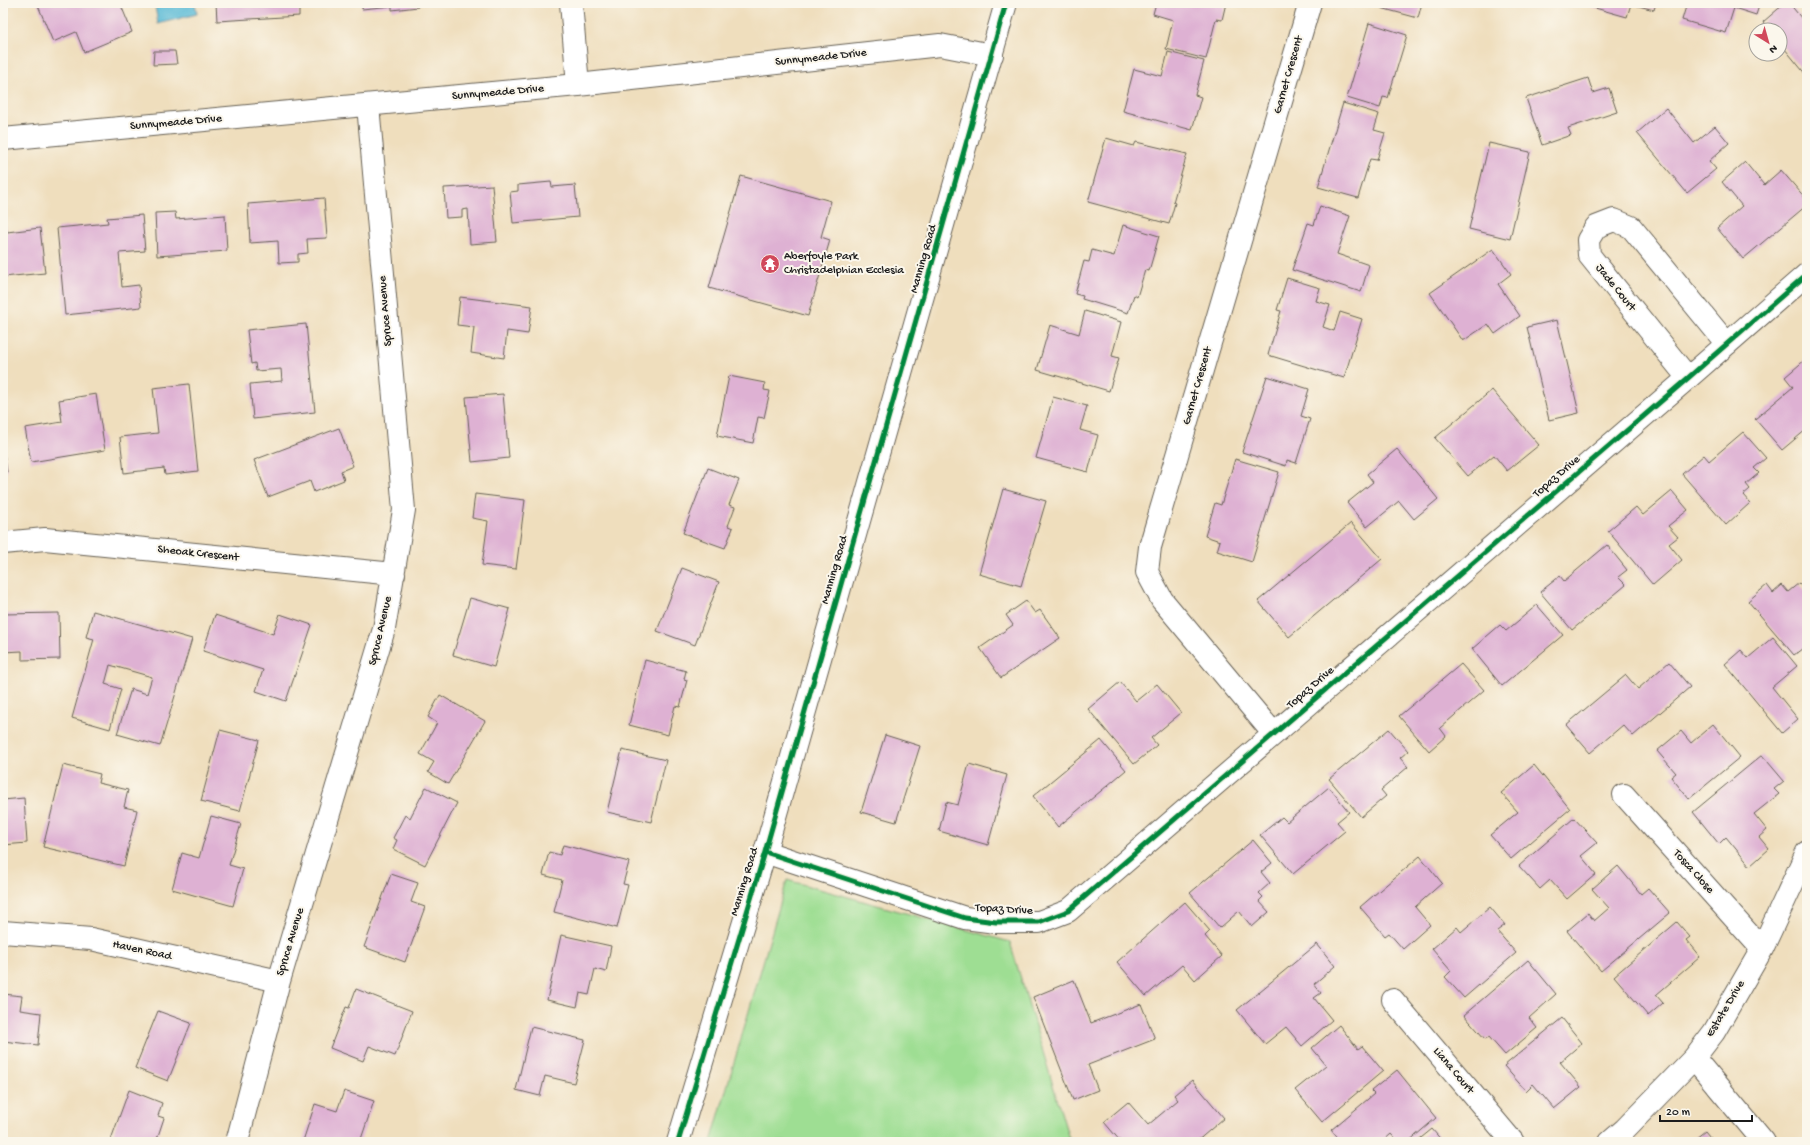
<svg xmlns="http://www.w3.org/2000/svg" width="1810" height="1145" viewBox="0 0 1810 1145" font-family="'Gochi Hand',sans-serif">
  <rect width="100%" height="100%" fill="#fbf7ec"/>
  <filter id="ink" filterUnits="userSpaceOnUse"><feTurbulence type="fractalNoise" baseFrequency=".025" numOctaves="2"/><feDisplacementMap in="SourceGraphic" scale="8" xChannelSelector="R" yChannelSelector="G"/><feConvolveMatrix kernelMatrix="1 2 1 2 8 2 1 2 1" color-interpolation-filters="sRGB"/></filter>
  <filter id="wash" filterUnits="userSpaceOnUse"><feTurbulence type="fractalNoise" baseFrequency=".012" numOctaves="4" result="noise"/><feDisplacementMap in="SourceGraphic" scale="16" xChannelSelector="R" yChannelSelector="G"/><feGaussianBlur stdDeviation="0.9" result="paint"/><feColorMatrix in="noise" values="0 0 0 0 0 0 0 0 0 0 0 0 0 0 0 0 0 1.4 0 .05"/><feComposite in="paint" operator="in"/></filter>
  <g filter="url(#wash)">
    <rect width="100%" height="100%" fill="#efdebd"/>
    <path fill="#9ede93" stroke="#5d7d58" d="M 787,880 L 1010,942 L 1070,1142 L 711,1142 Z"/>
    <path fill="#58bad6" stroke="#3a6b79" d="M 176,3 L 195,3 L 197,14 L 158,24 L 155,6 Z"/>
    <g id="blocks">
      <path fill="#deb1d3" d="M 37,3 L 120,3 L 132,32 L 84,52 L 76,32 L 53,42 Z
        M 216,3 L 299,3 L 299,16 L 217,21 Z
        M 362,3 L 418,3 L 418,7 L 392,10 L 392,6 L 362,9 Z
        M 1156,3 L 1226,3 L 1222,20 L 1216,19 L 1206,59 L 1166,49 L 1173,20 L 1153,14 Z
        M 1382,3 L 1422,3 L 1418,18 L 1381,8 Z
        M 1589,3 L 1656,3 L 1654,10 L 1631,4 L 1627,17 L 1588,6 Z
        M 1687,3 L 1760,3 L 1756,15 L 1734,8 L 1726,33 L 1682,20 Z
        M 1785,3 L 1789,3 L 1807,25 L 1807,76 L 1780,43 L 1780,30 L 1769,30 L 1763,22 Z
        M 1369,23 L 1407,35 L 1388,98 L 1383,97 L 1380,108 L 1347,98 Z
        M 154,51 L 175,51 L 177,64 L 153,65 Z
        M 1168,52 L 1204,61 L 1195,95 L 1201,97 L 1192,130 L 1123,111 L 1134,69 L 1162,76 Z
        M 1588,78 L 1593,93 L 1609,88 L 1617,112 L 1568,128 L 1571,135 L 1542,145 L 1526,98 Z
        M 1343,103 L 1379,114 L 1374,130 L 1385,133 L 1377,160 L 1370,159 L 1358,198 L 1318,187 Z
        M 1666,108 L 1694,143 L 1715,126 L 1729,143 L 1709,161 L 1716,169 L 1687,193 L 1637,133 Z
        M 1106,138 L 1134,146 L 1136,142 L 1187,154 L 1173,202 L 1175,203 L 1169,224 L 1088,202 Z
        M 1489,143 L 1530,152 L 1510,239 L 1469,229 Z
        M 1745,162 L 1764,185 L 1781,170 L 1807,200 L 1807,205 L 1743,259 L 1717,228 L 1742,206 L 1722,182 Z
        M 741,176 L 831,201 L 821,237 L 830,240 L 808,316 L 709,288 Z
        M 551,182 L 552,187 L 575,185 L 578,217 L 513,223 L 510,192 L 518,191 L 518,185 Z
        M 492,185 L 497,242 L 470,244 L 468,209 L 462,210 L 462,217 L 446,218 L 444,188 Z
        M 324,198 L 327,238 L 307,239 L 308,253 L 298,254 L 298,262 L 279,263 L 278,241 L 250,243 L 248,204 Z
        M 1320,206 L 1350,216 L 1337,254 L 1369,265 L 1361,292 L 1292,270 L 1308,223 L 1314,225 Z
        M 175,212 L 176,219 L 225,215 L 227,251 L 157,256 L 155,213 Z
        M 142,215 L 145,251 L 119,253 L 122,287 L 139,285 L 141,307 L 65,315 L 57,228 L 108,223 L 107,218 Z
        M 3,225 L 6,225 L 7,232 L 40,228 L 45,273 L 3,277 Z
        M 1123,225 L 1159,236 L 1149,271 L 1145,270 L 1137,297 L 1134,295 L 1128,313 L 1082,299 L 1083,296 L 1075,294 L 1084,261 L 1089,262 L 1092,250 L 1114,256 Z
        M 1493,249 L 1511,274 L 1498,284 L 1520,316 L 1495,334 L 1488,324 L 1463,341 L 1430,293 Z
        M 1287,278 L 1320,288 L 1316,301 L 1330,305 L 1323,327 L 1334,331 L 1340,312 L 1362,319 L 1344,378 L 1268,355 L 1281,311 L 1277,310 Z
        M 460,297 L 532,306 L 528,334 L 507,331 L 504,358 L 471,353 L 474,327 L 457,325 Z
        M 1085,311 L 1121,322 L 1112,356 L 1119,358 L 1109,391 L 1037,370 L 1050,325 L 1079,334 Z
        M 1557,320 L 1579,413 L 1549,420 L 1527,327 Z
        M 306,324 L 315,412 L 253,419 L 250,384 L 282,381 L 281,369 L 256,371 L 255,363 L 251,364 L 247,330 Z
        M 1807,358 L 1807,429 L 1782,450 L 1755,419 L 1793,387 L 1785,377 Z
        M 729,376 L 765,383 L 764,390 L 770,391 L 764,418 L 758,417 L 753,443 L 717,436 Z
        M 1267,376 L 1309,389 L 1301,416 L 1310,419 L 1296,463 L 1287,460 L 1286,466 L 1242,452 Z
        M 189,384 L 198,471 L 165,475 L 164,468 L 124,473 L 120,437 L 158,433 L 153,388 Z
        M 1492,390 L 1539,445 L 1507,471 L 1494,455 L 1468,476 L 1435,438 Z
        M 96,394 L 105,450 L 31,462 L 25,428 L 62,422 L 59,400 Z
        M 503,394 L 509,458 L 472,462 L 466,397 Z
        M 1053,397 L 1087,406 L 1080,430 L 1098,435 L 1088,472 L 1036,458 Z
        M 339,428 L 353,466 L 341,471 L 344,480 L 314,492 L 310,481 L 268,497 L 254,460 Z
        M 1743,432 L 1766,458 L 1754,468 L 1759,473 L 1746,484 L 1750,489 L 1743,495 L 1750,503 L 1726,525 L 1682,474 L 1704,455 L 1709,461 Z
        M 3,446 L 7,472 L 3,473 Z
        M 1397,449 L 1438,499 L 1414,519 L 1399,501 L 1367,527 L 1347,503 L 1373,482 L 1367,474 Z
        M 1235,459 L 1279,472 L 1252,562 L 1217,551 L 1220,541 L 1205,536 L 1215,503 L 1221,505 Z
        M 708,468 L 739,480 L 729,505 L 735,507 L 728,526 L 733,528 L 725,548 L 683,533 Z
        M 1003,489 L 1046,501 L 1021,586 L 979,574 Z
        M 1672,491 L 1688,510 L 1668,526 L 1678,537 L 1669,544 L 1682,560 L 1653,585 L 1608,531 L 1636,507 L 1643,515 Z
        M 475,494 L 525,500 L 516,569 L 482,565 L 488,521 L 472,518 Z
        M 1351,523 L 1382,559 L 1289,637 L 1258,601 Z
        M 1607,545 L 1627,570 L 1618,577 L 1626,585 L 1572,630 L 1540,592 L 1560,576 L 1564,581 Z
        M 682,568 L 719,582 L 695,645 L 657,631 Z
        M 1799,583 L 1807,593 L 1807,645 L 1794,655 L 1748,601 L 1767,585 L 1773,593 L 1782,585 L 1788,592 Z
        M 470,598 L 510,609 L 494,667 L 453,655 Z
        M 1026,601 L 1035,613 L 1040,610 L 1060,638 L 1001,678 L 980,648 L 1013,625 L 1006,615 Z
        M 1537,605 L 1563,635 L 1502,686 L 1472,649 L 1500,625 L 1506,631 Z
        M 93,611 L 192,639 L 160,746 L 117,734 L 131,689 L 147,694 L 152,677 L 110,665 L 105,684 L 121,689 L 110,729 L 72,718 L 94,639 L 86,637 Z
        M 59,613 L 60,659 L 22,660 L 22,651 L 3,652 L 3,614 Z
        M 280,614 L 312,625 L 286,701 L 256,691 L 263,670 L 203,651 L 215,615 L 273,634 Z
        M 1773,637 L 1797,666 L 1772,687 L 1798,719 L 1782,733 L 1725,664 L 1741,650 L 1748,658 Z
        M 645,660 L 686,671 L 684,679 L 687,680 L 680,707 L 675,706 L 668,735 L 629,725 Z
        M 1669,662 L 1690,687 L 1633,736 L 1623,725 L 1590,753 L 1566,725 L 1626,675 L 1638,689 Z
        M 1461,664 L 1484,690 L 1440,728 L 1446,736 L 1429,751 L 1399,716 Z
        M 1120,682 L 1136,701 L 1157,684 L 1181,713 L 1151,738 L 1157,745 L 1134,764 L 1088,709 Z
        M 440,695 L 485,721 L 448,784 L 428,772 L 434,762 L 420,754 L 437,723 L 428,717 Z
        M 1713,724 L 1740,757 L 1689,799 L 1671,777 L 1676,773 L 1657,751 L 1681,731 L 1691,743 Z
        M 1389,729 L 1408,751 L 1400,758 L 1408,767 L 1381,790 L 1386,796 L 1361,817 L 1329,779 Z
        M 220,730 L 259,740 L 240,811 L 201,801 Z
        M 885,735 L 920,746 L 896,822 L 861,812 Z
        M 1101,740 L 1126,770 L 1058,827 L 1033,796 Z
        M 622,750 L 666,760 L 651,822 L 607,812 Z
        M 1762,755 L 1784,781 L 1774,789 L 1779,794 L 1754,814 L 1767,830 L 1759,837 L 1769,849 L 1750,866 L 1726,837 L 1719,844 L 1693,812 Z
        M 969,764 L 1007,775 L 988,845 L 939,831 L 946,802 L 958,805 Z
        M 63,765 L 100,774 L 98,783 L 128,790 L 124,807 L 137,810 L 124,866 L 43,847 Z
        M 1534,765 L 1570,809 L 1511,859 L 1490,835 L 1518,812 L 1501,793 Z
        M 426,787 L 457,803 L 425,865 L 393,849 L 397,840 L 393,838 L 405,815 L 410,818 Z
        M 1329,787 L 1349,812 L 1337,822 L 1345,831 L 1293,874 L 1260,835 L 1282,817 L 1287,822 Z
        M 24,798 L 27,843 L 3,845 L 3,800 Z
        M 211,816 L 241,824 L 229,865 L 243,869 L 233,906 L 172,889 L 182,853 L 199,858 Z
        M 1574,818 L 1597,843 L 1581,856 L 1596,874 L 1567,899 L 1550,880 L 1540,889 L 1519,866 Z
        M 1253,840 L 1272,863 L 1261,872 L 1270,883 L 1259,893 L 1263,897 L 1259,901 L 1269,912 L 1252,927 L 1239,911 L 1220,928 L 1190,893 Z
        M 563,845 L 629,862 L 623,884 L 628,885 L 617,928 L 554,912 L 562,880 L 543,875 L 549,852 L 560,855 Z
        M 1420,856 L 1442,883 L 1415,907 L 1430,925 L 1403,949 L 1389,933 L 1385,936 L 1360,907 Z
        M 1618,866 L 1641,894 L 1648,888 L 1670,913 L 1601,971 L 1567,931 L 1588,913 L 1594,921 L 1609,908 L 1592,889 Z
        M 391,874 L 418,883 L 411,902 L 425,907 L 405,962 L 364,947 Z
        M 1185,902 L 1210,931 L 1205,936 L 1222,956 L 1195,980 L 1182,965 L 1146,996 L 1117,962 Z
        M 1490,907 L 1505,925 L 1497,931 L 1516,953 L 1464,998 L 1445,977 L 1451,971 L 1432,949 L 1457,927 L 1461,932 Z
        M 1677,922 L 1690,937 L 1686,940 L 1700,957 L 1656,995 L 1663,1003 L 1648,1016 L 1614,976 Z
        M 561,935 L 611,946 L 606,972 L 595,969 L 589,995 L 580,993 L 577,1007 L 547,1000 Z
        M 1317,944 L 1335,966 L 1314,984 L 1321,993 L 1314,998 L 1332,1020 L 1302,1046 L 1286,1027 L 1265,1044 L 1237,1010 Z
        M 1528,960 L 1556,994 L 1529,1018 L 1537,1028 L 1505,1055 L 1489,1037 L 1485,1039 L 1464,1015 Z
        M 1074,980 L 1091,1023 L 1141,1004 L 1155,1039 L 1088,1065 L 1098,1090 L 1073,1100 L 1033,997 Z
        M 356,989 L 412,1011 L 395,1056 L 369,1046 L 363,1061 L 330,1048 L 346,1007 L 349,1008 Z
        M 3,994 L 22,996 L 20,1010 L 41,1013 L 38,1045 L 3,1041 Z
        M 158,1011 L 191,1023 L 168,1081 L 135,1068 Z
        M 1562,1018 L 1582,1043 L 1560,1062 L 1581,1087 L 1554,1109 L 1533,1084 L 1526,1091 L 1504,1066 Z
        M 1339,1025 L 1358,1049 L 1362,1046 L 1383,1071 L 1322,1122 L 1295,1090 L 1326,1065 L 1312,1048 Z
        M 531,1027 L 585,1040 L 574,1083 L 545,1076 L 540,1096 L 516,1090 Z
        M 1397,1070 L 1436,1118 L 1408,1142 L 1398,1142 L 1391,1134 L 1382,1142 L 1341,1142 L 1331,1130 L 1374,1094 L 1371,1091 Z
        M 1192,1080 L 1224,1118 L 1196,1142 L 1121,1142 L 1104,1122 L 1128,1102 L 1148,1125 L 1178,1100 L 1174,1095 Z
        M 129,1090 L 162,1103 L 158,1116 L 164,1118 L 156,1142 L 110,1142 Z
        M 344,1091 L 374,1101 L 360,1142 L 308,1142 L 303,1141 L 315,1104 L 337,1111 Z
        M 1432,1129 L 1443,1142 L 1416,1142 Z
        M 1705,1131 L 1714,1142 L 1691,1142 Z"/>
    </g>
  </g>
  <g filter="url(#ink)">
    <use href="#blocks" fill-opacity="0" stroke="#666054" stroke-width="1"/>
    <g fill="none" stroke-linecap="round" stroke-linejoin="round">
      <g stroke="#666054" stroke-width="24">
        <path id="street" d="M 571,3 L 578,85
          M 1688,378 L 1589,255 L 1588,240 L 1596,227 L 1614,220 L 1631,227 L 1727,344
          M 3,543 L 45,539 L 394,574
          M 1273,733 L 1162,600 L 1147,572 L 1150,547 L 1310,3
          M 1624,795 L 1762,949
          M 765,852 L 965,918 L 996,922 L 1039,922 L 1068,911 L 1688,378 L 1807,274
          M 3,932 L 91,939 L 279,981
          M 1393,1000 L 1513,1142
          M 1694,1058 L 1764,1142
          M 237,1142 L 279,981 L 384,629 L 404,510 L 368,105
          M 1610,1142 L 1625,1129 L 1694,1058 L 1714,1032 L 1762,949 L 1807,852"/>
      </g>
      <g stroke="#666054" stroke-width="24">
        <path id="secondary" d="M 3,139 L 578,85 L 940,45 L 992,55
          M 678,1142 L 765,852 L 1006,3"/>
      </g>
      <use href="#street" stroke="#fff" stroke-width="22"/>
      <use href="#secondary" stroke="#fff" stroke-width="22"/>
      <g stroke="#fbf7ec" stroke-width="8">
        <path id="cycleway" d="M 765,852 L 965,918 L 996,922 L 1039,922 L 1068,911 L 1688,378 L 1807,274
          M 678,1142 L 765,852 L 1006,3"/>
      </g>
      <use href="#cycleway" stroke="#00873e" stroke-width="5"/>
    </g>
  </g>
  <defs>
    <g id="temple-disc" transform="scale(1)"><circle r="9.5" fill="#d1495b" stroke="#fbf7ec"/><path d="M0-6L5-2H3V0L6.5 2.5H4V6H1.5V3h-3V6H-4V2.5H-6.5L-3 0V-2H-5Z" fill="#fff"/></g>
  </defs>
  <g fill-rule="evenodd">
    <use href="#temple-disc" x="770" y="264"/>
  </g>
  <g text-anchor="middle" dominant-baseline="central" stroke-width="4" stroke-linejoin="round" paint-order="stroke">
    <g font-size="12" fill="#1c1c1c" stroke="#fbf7ec">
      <text transform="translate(821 58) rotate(-6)">Sunnymeade Drive</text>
      <text transform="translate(1289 75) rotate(-74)">Garnet Crescent</text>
      <text transform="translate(498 93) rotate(-5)">Sunnymeade Drive</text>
      <text transform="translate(176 123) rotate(-5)">Sunnymeade Drive</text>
      <text transform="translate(924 259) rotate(-74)">Manning Road</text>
      <text transform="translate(1615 288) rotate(51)">Jade Court</text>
      <text transform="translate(386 311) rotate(-95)">Spruce Avenue</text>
      <text transform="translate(1198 386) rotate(-74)">Garnet Crescent</text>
      <text transform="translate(1557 477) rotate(-41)">Topaz Drive</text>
      <text transform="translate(198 554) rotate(6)">Sheoak Crescent</text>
      <text transform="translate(835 570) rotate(-74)">Manning Road</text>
      <text transform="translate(381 631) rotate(-77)">Spruce Avenue</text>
      <text transform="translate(1311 688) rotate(-41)">Topaz Drive</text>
      <text transform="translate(1693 872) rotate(48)">Tosca Close</text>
      <text transform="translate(745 882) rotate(-73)">Manning Road</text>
      <text transform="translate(1004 910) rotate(3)">Topaz Drive</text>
      <text transform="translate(291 942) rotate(-73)">Spruce Avenue</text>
      <text transform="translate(142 951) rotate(12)">Haven Road</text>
      <text transform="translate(1726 1009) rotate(-59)">Estate Drive</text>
      <text transform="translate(1453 1071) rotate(50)">Liana Court</text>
    </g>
    <g font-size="12" fill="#1c1c1c" stroke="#fbf7ec" text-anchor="start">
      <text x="784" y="257">Aberfoyle Park<tspan x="784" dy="14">Christadelphian Ecclesia</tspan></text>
    </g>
  </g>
  <rect width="1810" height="1145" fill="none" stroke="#fbf7ec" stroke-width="16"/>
  <g transform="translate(1768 42) rotate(143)"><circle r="19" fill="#fbf7ec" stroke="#a29f99"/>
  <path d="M0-3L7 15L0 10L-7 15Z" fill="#d1495b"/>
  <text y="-6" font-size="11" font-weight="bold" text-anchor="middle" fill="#1c1c1c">N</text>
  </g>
  <path d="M1660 1115v6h92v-6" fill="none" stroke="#1c1c1c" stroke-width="2"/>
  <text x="1666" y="1115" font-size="12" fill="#1c1c1c" stroke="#fbf7ec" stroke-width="3" paint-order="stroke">20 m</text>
</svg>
